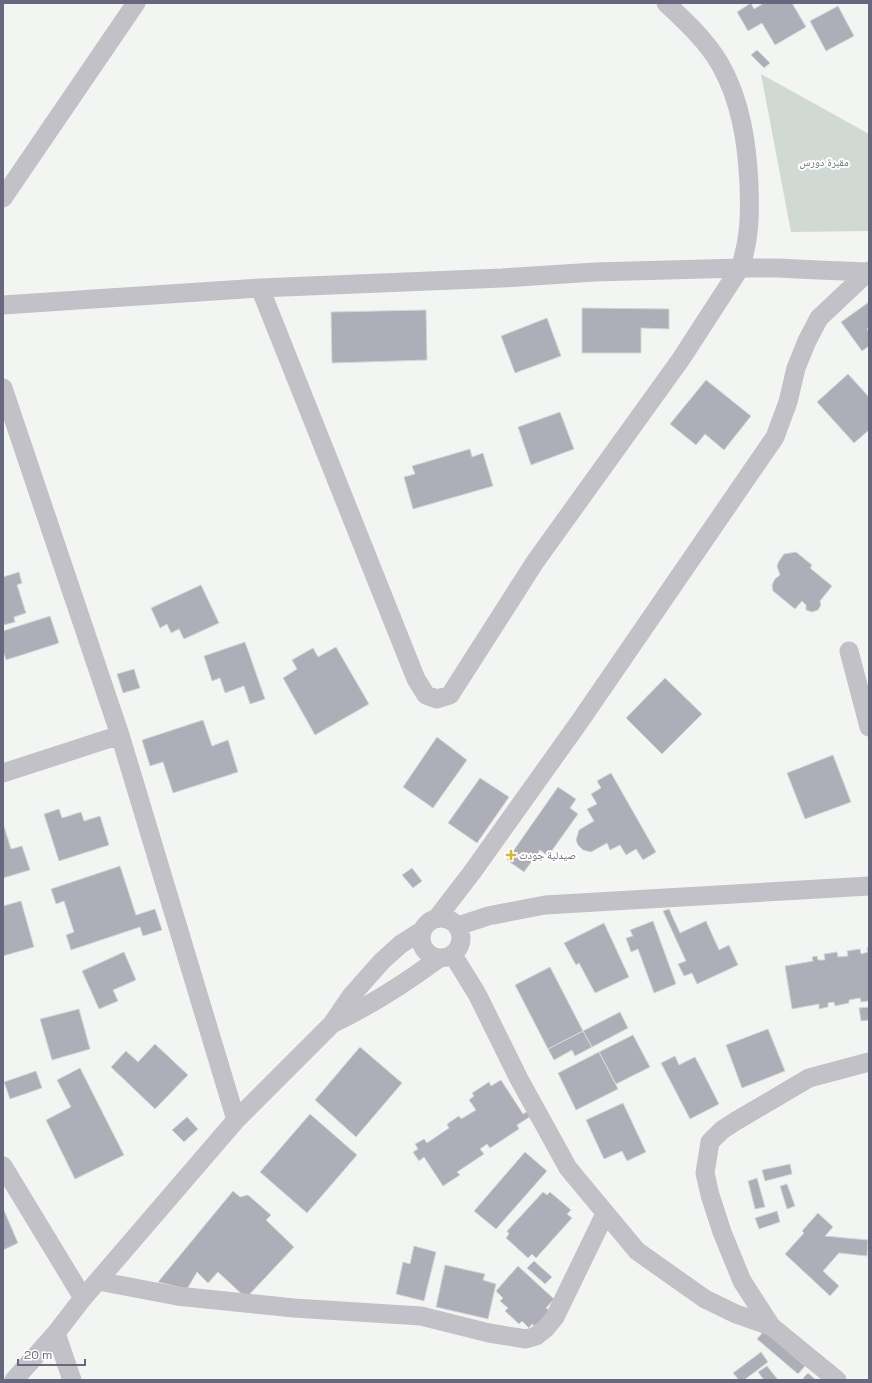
<svg xmlns="http://www.w3.org/2000/svg" width="872" height="1383" viewBox="0 0 872 1383" font-family="'Space Grotesk','Noto Naskh Arabic',sans-serif">
  <rect width="100%" height="100%" fill="#f3f5f2"/>
  <path fill="#d1d9d4" d="M 761,74 L 869,134 L 869,231 L 791,232 Z"/>
  <path fill="#aeaeb8" stroke="#d5d6d4" d="M 751,3 L 754,9 L 764,3 L 792,3 L 806,27 L 775,45 L 762,23 L 748,31 L 737,12 Z
    M 838,6 L 854,36 L 826,51 L 810,21 Z
    M 757,50 L 770,63 L 764,68 L 751,55 Z
    M 869,302 L 869,327 L 867,329 L 869,332 L 869,346 L 862,351 L 841,322 Z
    M 582,308 L 669,309 L 669,329 L 641,328 L 641,353 L 582,353 Z
    M 426,310 L 427,360 L 332,363 L 331,312 Z
    M 547,318 L 561,356 L 515,373 L 501,336 Z
    M 848,374 L 869,397 L 869,430 L 854,443 L 817,402 Z
    M 706,380 L 751,416 L 724,450 L 705,434 L 696,445 L 670,424 Z
    M 560,412 L 574,449 L 531,465 L 518,427 Z
    M 470,449 L 472,457 L 483,453 L 493,486 L 413,509 L 404,477 L 415,474 L 412,466 Z
    M 796,552 L 812,565 L 810,568 L 832,586 L 820,601 L 821,605 L 818,610 L 812,612 L 806,610 L 806,605 L 802,601 L 795,609 L 773,591 L 772,585 L 775,579 L 780,575 L 777,566 L 779,561 L 784,554 Z
    M 19,572 L 22,583 L 17,585 L 26,613 L 14,617 L 15,622 L 4,625 L 3,620 L 3,577 Z
    M 201,585 L 219,623 L 184,639 L 179,629 L 171,633 L 167,624 L 160,628 L 151,608 Z
    M 50,616 L 59,643 L 6,660 L 3,651 L 3,631 Z
    M 245,642 L 265,699 L 250,704 L 244,686 L 225,693 L 220,678 L 212,681 L 204,656 Z
    M 336,647 L 369,704 L 315,735 L 283,678 L 297,669 L 292,660 L 313,648 L 318,657 Z
    M 134,669 L 140,688 L 123,693 L 117,674 Z
    M 665,678 L 702,714 L 662,754 L 626,718 Z
    M 203,720 L 212,746 L 228,740 L 238,772 L 173,793 L 163,762 L 150,766 L 142,740 Z
    M 437,737 L 467,760 L 433,808 L 403,787 Z
    M 833,755 L 851,802 L 805,819 L 787,773 Z
    M 611,773 L 656,852 L 643,860 L 636,849 L 626,855 L 620,845 L 610,850 L 607,843 L 591,852 L 583,850 L 578,845 L 576,840 L 579,830 L 594,821 L 587,809 L 597,804 L 591,794 L 601,788 L 597,781 Z
    M 480,778 L 509,797 L 477,843 L 448,823 Z
    M 558,787 L 576,799 L 570,808 L 578,814 L 548,856 L 540,850 L 524,872 L 507,860 Z
    M 59,809 L 62,818 L 81,812 L 84,821 L 100,816 L 109,845 L 59,861 L 44,814 Z
    M 3,823 L 11,849 L 22,846 L 30,870 L 3,878 Z
    M 120,866 L 136,915 L 155,909 L 162,930 L 143,936 L 140,927 L 71,950 L 66,935 L 74,932 L 64,901 L 56,904 L 51,889 Z
    M 412,868 L 422,881 L 413,888 L 402,875 Z
    M 21,901 L 34,947 L 3,956 L 3,906 Z
    M 669,909 L 680,933 L 706,921 L 719,950 L 729,945 L 738,965 L 697,984 L 692,973 L 684,976 L 678,964 L 686,961 L 663,911 Z
    M 653,921 L 676,984 L 654,993 L 638,949 L 631,952 L 626,938 L 633,936 L 630,930 Z
    M 604,923 L 629,977 L 595,993 L 579,963 L 576,965 L 564,943 Z
    M 869,947 L 869,1001 L 861,1002 L 860,998 L 849,1000 L 849,1003 L 835,1006 L 834,1002 L 828,1003 L 828,1007 L 819,1009 L 819,1004 L 792,1009 L 785,966 L 813,961 L 812,957 L 817,956 L 818,960 L 825,960 L 824,954 L 837,952 L 838,957 L 848,956 L 847,951 L 860,949 L 861,954 L 868,952 L 867,948 Z
    M 124,952 L 136,980 L 113,990 L 118,1001 L 99,1009 L 82,971 Z
    M 550,967 L 583,1031 L 548,1049 L 515,985 Z
    M 869,1007 L 869,1020 L 861,1021 L 859,1008 Z
    M 79,1009 L 90,1049 L 52,1060 L 40,1019 Z
    M 620,1012 L 628,1028 L 592,1047 L 583,1031 Z
    M 768,1029 L 785,1071 L 742,1088 L 726,1045 Z
    M 583,1031 L 592,1047 L 575,1056 L 572,1050 L 554,1060 L 548,1049 Z
    M 633,1035 L 650,1067 L 616,1084 L 599,1052 Z
    M 155,1044 L 188,1075 L 155,1109 L 111,1067 L 126,1051 L 138,1062 Z
    M 360,1047 L 402,1083 L 356,1137 L 315,1100 Z
    M 599,1052 L 618,1089 L 576,1110 L 558,1073 Z
    M 675,1056 L 679,1065 L 695,1057 L 719,1104 L 690,1119 L 661,1063 Z
    M 80,1068 L 124,1155 L 75,1179 L 46,1120 L 71,1107 L 57,1080 Z
    M 36,1071 L 42,1088 L 10,1099 L 4,1082 Z
    M 501,1080 L 523,1114 L 528,1111 L 531,1116 L 517,1125 L 519,1129 L 490,1148 L 487,1144 L 480,1149 L 484,1154 L 457,1172 L 460,1175 L 443,1186 L 424,1157 L 419,1161 L 413,1152 L 418,1149 L 415,1144 L 424,1139 L 427,1143 L 449,1128 L 447,1124 L 459,1116 L 461,1119 L 476,1110 L 469,1100 L 474,1096 L 472,1093 L 489,1082 L 491,1086 Z
    M 623,1103 L 646,1152 L 627,1161 L 622,1151 L 604,1159 L 586,1120 Z
    M 310,1114 L 357,1155 L 307,1213 L 260,1172 Z
    M 187,1117 L 198,1129 L 184,1142 L 172,1130 Z
    M 525,1152 L 547,1171 L 496,1229 L 474,1211 Z
    M 790,1164 L 792,1174 L 765,1181 L 762,1170 Z
    M 757,1178 L 765,1207 L 755,1209 L 748,1181 Z
    M 787,1184 L 795,1206 L 787,1209 L 780,1186 Z
    M 233,1191 L 240,1197 L 248,1195 L 271,1215 L 266,1220 L 294,1247 L 246,1298 L 218,1272 L 208,1283 L 197,1272 L 187,1289 L 158,1282 Z
    M 543,1192 L 547,1195 L 550,1192 L 571,1210 L 567,1214 L 572,1218 L 536,1258 L 532,1254 L 528,1258 L 506,1238 L 509,1234 L 507,1231 Z
    M 3,1208 L 18,1243 L 3,1250 Z
    M 777,1211 L 780,1222 L 759,1229 L 755,1218 Z
    M 818,1213 L 833,1227 L 825,1236 L 868,1240 L 867,1256 L 839,1253 L 823,1271 L 839,1286 L 830,1296 L 785,1254 L 804,1233 L 802,1231 Z
    M 414,1246 L 436,1252 L 424,1301 L 396,1294 L 403,1262 L 410,1264 Z
    M 534,1261 L 552,1277 L 545,1284 L 527,1268 Z
    M 445,1265 L 485,1274 L 483,1280 L 496,1284 L 488,1319 L 436,1307 Z
    M 518,1266 L 554,1299 L 546,1308 L 551,1312 L 537,1328 L 532,1324 L 529,1328 L 522,1321 L 519,1324 L 505,1311 L 508,1308 L 500,1301 L 503,1298 L 496,1291 Z
    M 764,1331 L 805,1366 L 798,1374 L 757,1339 Z
    M 761,1352 L 768,1362 L 744,1380 L 739,1380 L 733,1373 Z
    M 767,1366 L 778,1380 L 764,1380 L 758,1372 Z
    M 808,1373 L 816,1380 L 805,1380 L 803,1378 Z"/>
  <g fill="none" stroke-linecap="round" stroke-linejoin="round">
    <path stroke="#c1c1c7" stroke-width="19" d="M 3,198 L 136,3
      M 260,288 L 416,679 L 426,695 L 437,699 L 450,695 L 535,562 L 681,359 L 740,268 C 750,240 750,213 749,184 C 747,143 741,101 720,64 C 706,40 686,22 666,3
      M 3,305 L 260,288 L 502,278 L 595,272 L 740,268 L 778,268 L 818,270 L 868,272
      M 3,388 L 120,735 L 236,1120
      M 849,651 L 869,727
      M 3,773 L 120,735
      M421 938a20 20 0 1 1 40 0a20 20 0 1 1-40 0Z
      M 437,918 L 473,871 L 580,721 L 775,437 L 788,402 L 796,368 L 807,341 L 819,318 L 869,271
      M 458,926 L 488,916 L 545,905 L 869,886
      M 453,955 L 477,994 L 519,1079 L 568,1168 L 637,1251 L 705,1299 L 736,1314 L 771,1326 L 837,1380
      M 334,1023 C 371,1005 404,984 438,959
      M 3,1166 L 83,1298
      M 98,1281 L 177,1296 L 294,1308 L 421,1316 L 489,1333 L 526,1339 L 536,1336 L 546,1328 L 555,1317 L 605,1214
      M 771,1326 L 742,1281 L 722,1232 L 710,1195 L 705,1173 L 710,1142 L 722,1130 L 736,1121 L 809,1078 L 869,1062
      M 56,1333 L 72,1380
      M 14,1380 L 56,1333 L 83,1298 L 236,1120 L 332,1024 L 351,996 L 382,961 L 401,944 L 423,930"/>
  </g>
  <path fill="#d3b833" stroke="#fff" stroke-width="1.5" d="M509 849h4v4h4v4h-4v4h-4v-4h-4v-4h4z"/>
  <g text-anchor="middle" dominant-baseline="central" stroke-width="4" stroke-linejoin="round" paint-order="stroke">
    <g font-size="11" fill="#65786c" stroke="#fff">
      <text x="824" y="162">مقبرة دورس</text>
    </g>
    <g font-size="11" fill="#686780" stroke="#fff" text-anchor="start">
      <text x="519" y="855">صيدلية جودت</text>
    </g>
  </g>
  <rect width="872" height="1383" fill="none" stroke="#686780" stroke-width="8"/>
  <path d="M18 1359v6h67v-6" fill="none" stroke="#686780" stroke-width="2"/>
  <text x="24" y="1359" font-size="12" fill="#686780" stroke="#ffffff" stroke-width="3" paint-order="stroke">20 m</text>
</svg>
